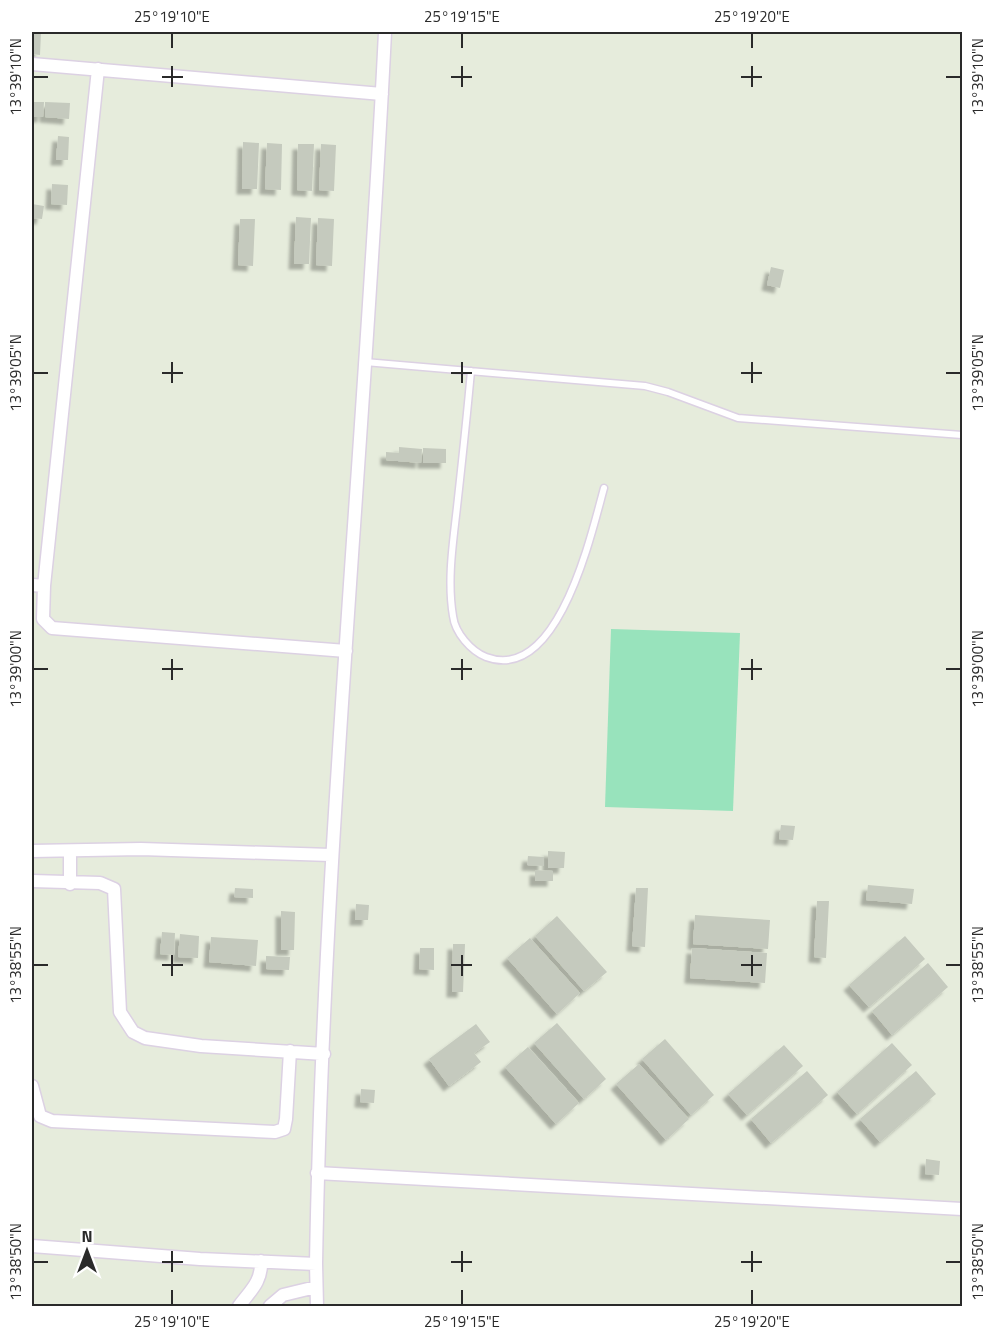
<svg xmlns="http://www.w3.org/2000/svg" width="994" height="1338" viewBox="0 0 994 1338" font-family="'Titillium Web',sans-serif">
  <defs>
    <filter id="shadow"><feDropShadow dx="-5.5" dy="5.5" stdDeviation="1.5" flood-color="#0004"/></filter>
  </defs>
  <rect width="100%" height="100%" fill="#e6ecdc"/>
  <path fill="#98e3bc" d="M 611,629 L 740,633 L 733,811 L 605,807 Z"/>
  <path fill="#c5cabe" filter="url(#shadow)" d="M 32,33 L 41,33 L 40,55 L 32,54 Z
    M 32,102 L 44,102 L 43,117 L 32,117 Z
    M 45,102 L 70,103 L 69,119 L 45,117 Z
    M 58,136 L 69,137 L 68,160 L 56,160 Z
    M 243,142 L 259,143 L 257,189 L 242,189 Z
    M 267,143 L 282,144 L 281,190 L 265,189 Z
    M 298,144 L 314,144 L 312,191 L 297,190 Z
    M 321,144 L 336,145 L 334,191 L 319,190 Z
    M 52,184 L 68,185 L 67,205 L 51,204 Z
    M 32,204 L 44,206 L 42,219 L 32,218 Z
    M 296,217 L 311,218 L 309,264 L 294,264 Z
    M 318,218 L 334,219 L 332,266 L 316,265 Z
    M 240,219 L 255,219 L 253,266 L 238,265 Z
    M 771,267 L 784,270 L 780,288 L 767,285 Z
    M 399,447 L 422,449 L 421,463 L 386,460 L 386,452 L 399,453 Z
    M 423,448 L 446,449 L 446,463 L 423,463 Z
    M 781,825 L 795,826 L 793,840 L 779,839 Z
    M 548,851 L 565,852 L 564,868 L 548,868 Z
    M 528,856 L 544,857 L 544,866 L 527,865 Z
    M 535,870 L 553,871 L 553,881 L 535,881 Z
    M 868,885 L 914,889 L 912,904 L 866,900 Z
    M 235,888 L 253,889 L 253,898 L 234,897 Z
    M 636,888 L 648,888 L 645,947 L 632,946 Z
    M 817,901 L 829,901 L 826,958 L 814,957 Z
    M 356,904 L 369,905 L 368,920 L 355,920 Z
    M 281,911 L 295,912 L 294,950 L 281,950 Z
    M 695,915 L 770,920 L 768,949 L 693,944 Z
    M 557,916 L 607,972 L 584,991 L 535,936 Z
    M 162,932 L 175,933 L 174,955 L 160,954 Z
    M 180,934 L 199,936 L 198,958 L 178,957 Z
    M 905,936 L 925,959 L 869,1007 L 849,985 Z
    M 211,937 L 258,940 L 256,966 L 209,962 Z
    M 530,938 L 580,993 L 557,1014 L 507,958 Z
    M 453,944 L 465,944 L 463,992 L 452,992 Z
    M 420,948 L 434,948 L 434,970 L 419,969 Z
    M 692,948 L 767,953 L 765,983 L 690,978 Z
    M 266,956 L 290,957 L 289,970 L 266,969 Z
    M 928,963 L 948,987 L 892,1035 L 872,1011 Z
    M 557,1023 L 606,1079 L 584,1099 L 534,1043 Z
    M 476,1024 L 490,1042 L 474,1053 L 481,1062 L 449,1086 L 429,1059 Z
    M 665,1039 L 714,1095 L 691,1115 L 642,1059 Z
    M 892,1043 L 912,1065 L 857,1114 L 837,1092 Z
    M 784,1045 L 803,1066 L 747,1115 L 728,1094 Z
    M 528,1047 L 579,1103 L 556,1124 L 505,1067 Z
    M 639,1064 L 689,1119 L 666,1140 L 616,1084 Z
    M 807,1071 L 828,1095 L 771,1143 L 751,1119 Z
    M 916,1071 L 936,1094 L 880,1142 L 860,1119 Z
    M 361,1089 L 375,1090 L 374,1103 L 360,1102 Z
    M 926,1159 L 940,1161 L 939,1175 L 925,1174 Z"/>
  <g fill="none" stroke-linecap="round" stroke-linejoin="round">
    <g stroke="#dcd1e3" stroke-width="9">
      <path id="lane" d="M 365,362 L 645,386 L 668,392 L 738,418 L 962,435
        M 471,371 C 467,416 462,462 457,507 C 453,543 447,580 453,616 C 455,633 471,651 486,657 C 558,684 591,535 604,488"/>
    </g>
    <g stroke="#dcd1e3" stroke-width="15">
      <path id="street" d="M 32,64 L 382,94
        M 98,69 L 44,586 L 43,619 L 52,628 L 346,651
        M 32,585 L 44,586
        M 32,851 L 141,849 L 331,855
        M 70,851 L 70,884
        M 32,881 L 100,883 L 114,889 L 120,1012 L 133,1032 L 145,1038 L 201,1046 L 324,1054
        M 32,1086 L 40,1116 L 52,1121 L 275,1132 L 284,1129 L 286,1119 L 290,1051
        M 317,1173 L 962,1209
        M 32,1246 L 200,1259 L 316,1264 C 323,852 365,443 385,32
        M 316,1264 L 317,1306
        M 239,1306 C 250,1291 262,1282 261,1261
        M 270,1306 L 283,1295 L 316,1287"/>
    </g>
    <use href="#lane" stroke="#fff" stroke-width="6"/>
    <use href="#street" stroke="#fff" stroke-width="12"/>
  </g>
  <path fill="none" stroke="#2a2a2a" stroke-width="2" d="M 172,33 L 172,48M 462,33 L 462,48M 752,33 L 752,48M 172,66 L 172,87M 462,66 L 462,87M 752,66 L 752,87M 33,77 L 48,77M 162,77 L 183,77M 451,77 L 472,77M 741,77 L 762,77M 946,77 L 961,77M 172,362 L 172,383M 462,362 L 462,383M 752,362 L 752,383M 33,373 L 48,373M 162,373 L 183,373M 451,373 L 472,373M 741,373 L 762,373M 946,373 L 961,373M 172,659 L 172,680M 462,659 L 462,680M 752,659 L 752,680M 33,669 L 48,669M 162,669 L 183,669M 451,669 L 472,669M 741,669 L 762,669M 946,669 L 961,669M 172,955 L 172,976M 462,955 L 462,976M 752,955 L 752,976M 33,965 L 48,965M 162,965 L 183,965M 451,965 L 472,965M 741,965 L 762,965M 946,965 L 961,965M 172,1251 L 172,1272M 462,1251 L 462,1272M 752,1251 L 752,1272M 33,1262 L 48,1262M 162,1262 L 183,1262M 451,1262 L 472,1262M 741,1262 L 762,1262M 946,1262 L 961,1262M 172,1290 L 172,1305M 462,1290 L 462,1305M 752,1290 L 752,1305"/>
  <rect width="994" height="1338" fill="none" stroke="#ffffff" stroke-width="66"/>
  <g transform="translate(87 1251)" stroke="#ffffff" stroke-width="4.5" paint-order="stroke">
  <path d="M0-4.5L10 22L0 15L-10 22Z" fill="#2a2a2a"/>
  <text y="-9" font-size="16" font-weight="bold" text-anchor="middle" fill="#2a2a2a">N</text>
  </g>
  <rect x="33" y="33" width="928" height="1272" fill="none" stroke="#2a2a2a" stroke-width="2"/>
  <g font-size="15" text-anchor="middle" fill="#2a2a2a">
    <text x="172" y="22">25°19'10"E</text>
    <text x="462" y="22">25°19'15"E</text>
    <text x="752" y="22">25°19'20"E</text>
    <text transform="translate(16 77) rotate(-90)" y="5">13°39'10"N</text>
    <text transform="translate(978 77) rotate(-90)" y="5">13°39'10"N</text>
    <text transform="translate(16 373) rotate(-90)" y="5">13°39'05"N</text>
    <text transform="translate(978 373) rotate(-90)" y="5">13°39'05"N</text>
    <text transform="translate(16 669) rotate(-90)" y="5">13°39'00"N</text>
    <text transform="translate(978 669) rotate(-90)" y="5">13°39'00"N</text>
    <text transform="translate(16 965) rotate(-90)" y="5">13°38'55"N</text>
    <text transform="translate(978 965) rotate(-90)" y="5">13°38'55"N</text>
    <text transform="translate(16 1262) rotate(-90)" y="5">13°38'50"N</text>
    <text transform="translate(978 1262) rotate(-90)" y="5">13°38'50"N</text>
    <text x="172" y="1327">25°19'10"E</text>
    <text x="462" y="1327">25°19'15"E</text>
    <text x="752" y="1327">25°19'20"E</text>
  </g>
</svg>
